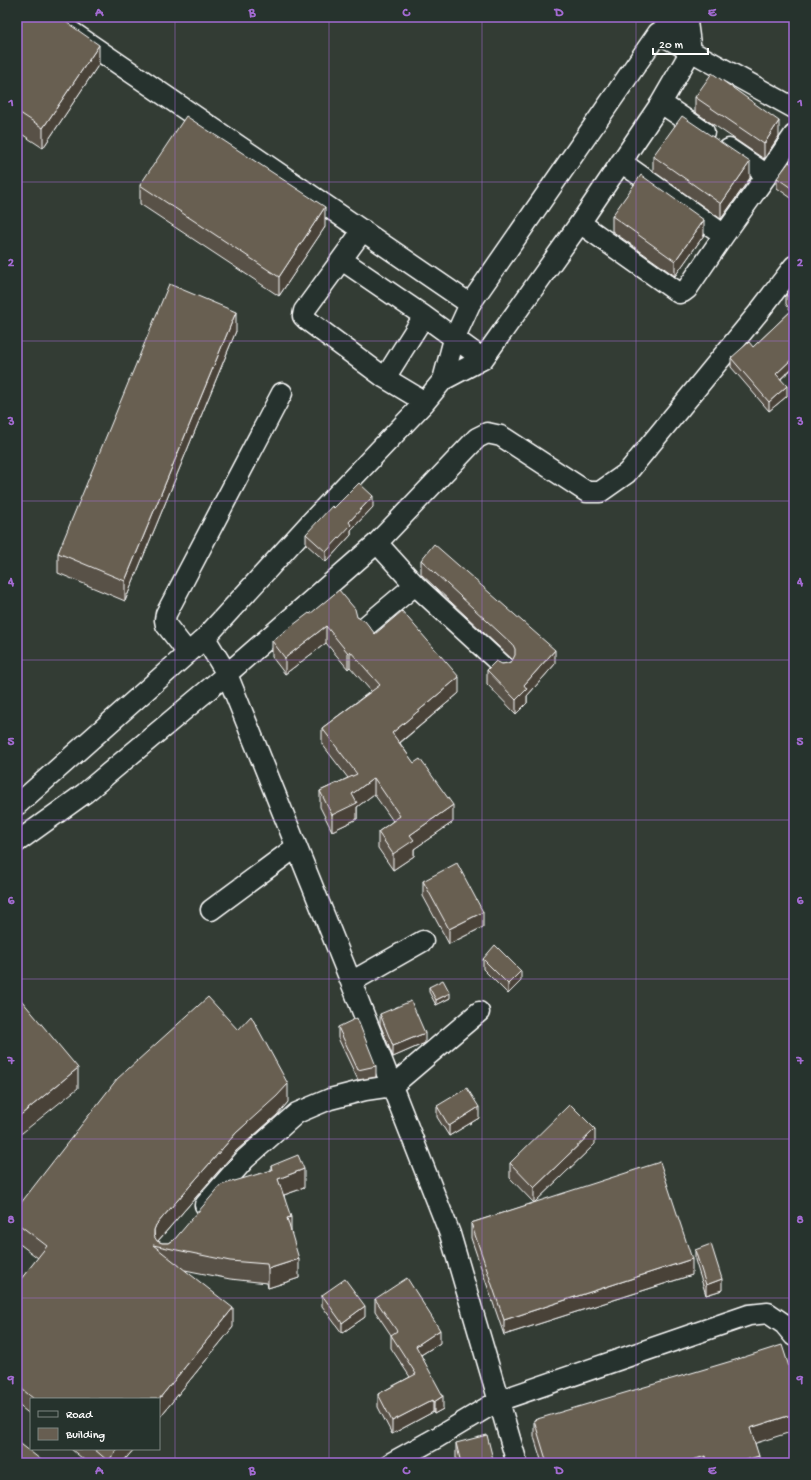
<svg xmlns="http://www.w3.org/2000/svg" width="811" height="1480" viewBox="0 0 811 1480" font-family="'Gochi Hand',sans-serif">
  <rect width="100%" height="100%" fill="#333c34"/>
  <filter id="ink" filterUnits="userSpaceOnUse"><feTurbulence type="fractalNoise" baseFrequency=".025" numOctaves="2"/><feDisplacementMap in="SourceGraphic" scale="8" xChannelSelector="R" yChannelSelector="G"/><feConvolveMatrix kernelMatrix="1 2 1 2 8 2 1 2 1" color-interpolation-filters="sRGB"/></filter>
  <g filter="url(#ink)">
    <g fill="none" stroke-linecap="round" stroke-linejoin="round">
      <g stroke="#fff" stroke-width="23">
        <path id="minor" d="M 50,17 L 470,304
          M 658,33 L 794,108
          M 661,103 L 704,132
          M 729,149 L 767,175
          M 621,162 L 724,235
          M 580,223 L 679,293 L 683,292 L 687,289 L 724,235 L 767,175 L 794,135
          M 363,230 L 304,311 L 303,316 L 307,320 L 385,378 L 425,402
          M 342,260 L 424,316 L 483,359
          M 385,378 L 424,316
          M 443,380 L 454,339 L 470,304 L 658,33 L 670,27 L 687,22
          M 377,543 L 415,585 L 504,667
          M 366,626 L 415,585
          M 188,653 L 166,625 L 165,620 L 166,614 L 282,393
          M 17,805 L 205,638 L 310,523 L 425,402 L 443,380 L 483,359 L 580,223 L 661,103 L 691,51 L 687,22 L 689,17
          M 17,842 L 85,793 L 227,674 L 205,638
          M 211,910 L 296,847
          M 351,982 L 423,941
          M 205,1205 L 245,1159 L 297,1113 L 330,1099 L 365,1090 L 392,1086 L 479,1012
          M 391,1463 L 438,1437 L 498,1401 L 749,1315 L 768,1313 L 784,1324 L 794,1336
          M 517,1463 L 450,1234 L 351,982 L 227,674 L 377,543 L 477,438 L 487,433 L 501,436 L 587,492 L 600,492 L 627,473 L 758,313 L 794,266"/>
      </g>
      <use href="#minor" stroke="#26332d" stroke-width="20"/>
    </g>
    <path fill="#595146" stroke="#fff" d="M 17,17 L 99,64 L 43,148 L 17,131 Z
      M 695,97 L 779,136 L 764,159 L 695,112 Z
      M 653,156 L 750,178 L 721,219 L 653,171 Z
      M 794,161 L 794,200 L 777,188 L 777,178 L 792,164 Z
      M 140,185 L 325,227 L 279,296 L 140,204 Z
      M 612,216 L 704,235 L 675,276 L 612,231 Z
      M 794,288 L 794,367 L 781,379 L 787,396 L 769,411 L 731,367 L 731,358 L 753,347 L 791,311 L 786,304 L 786,294 Z
      M 236,331 L 125,601 L 58,573 L 58,553 Z
      M 373,507 L 351,530 L 351,535 L 326,562 L 306,544 L 306,534 L 334,508 Z
      M 421,560 L 555,664 L 527,696 L 527,703 L 516,714 L 487,684 L 487,670 L 502,664 L 508,663 L 513,660 L 421,574 Z
      M 310,614 L 357,617 L 375,634 L 459,693 L 400,743 L 453,822 L 414,849 L 414,856 L 393,870 L 378,848 L 378,832 L 393,821 L 374,794 L 357,807 L 357,819 L 332,831 L 320,807 L 320,791 L 348,778 L 322,744 L 322,728 L 371,691 L 350,667 L 348,669 L 326,643 L 285,674 L 272,657 L 272,641 Z
      M 423,881 L 483,927 L 449,944 L 423,896 Z
      M 483,959 L 521,981 L 508,994 L 483,969 Z
      M 429,987 L 450,998 L 436,1005 L 429,992 Z
      M 380,1014 L 425,1043 L 393,1057 L 380,1024 Z
      M 338,1027 L 376,1066 L 376,1077 L 358,1080 L 338,1038 Z
      M 288,1102 L 277,1115 L 236,1151 L 158,1241 L 162,1243 L 169,1243 L 271,1170 L 271,1166 L 304,1188 L 284,1195 L 299,1278 L 268,1288 L 267,1283 L 230,1279 L 185,1270 L 233,1327 L 159,1418 L 159,1399 L 31,1399 L 31,1415 L 17,1404 L 17,1284 L 38,1258 L 17,1242 L 17,1208 Z
      M 437,1106 L 479,1118 L 449,1136 L 437,1117 Z
      M 595,1144 L 535,1202 L 692,1275 L 504,1335 L 471,1238 L 471,1223 L 534,1203 L 510,1178 L 510,1163 Z
      M 695,1250 L 722,1290 L 706,1295 L 695,1260 Z
      M 322,1295 L 365,1317 L 342,1333 L 322,1306 Z
      M 375,1299 L 440,1343 L 421,1355 L 443,1409 L 434,1414 L 433,1412 L 392,1434 L 378,1407 L 378,1394 L 410,1377 L 391,1348 L 391,1335 L 375,1311 Z
      M 534,1420 L 755,1443 L 759,1463 L 542,1463 L 534,1437 Z
      M 456,1443 L 494,1463 L 457,1463 L 456,1458 Z
      M 71,1449 L 134,1449 L 122,1463 L 88,1463 Z"/>
    <path fill="#484239" stroke="#fff" d="M 99,45 L 99,64 L 43,148 L 43,128 Z
      M 779,121 L 779,136 L 764,159 L 764,144 Z
      M 750,162 L 750,178 L 721,219 L 721,204 Z
      M 325,207 L 325,227 L 279,296 L 279,277 Z
      M 704,220 L 704,235 L 675,276 L 675,261 Z
      M 236,312 L 236,331 L 125,601 L 125,581 Z
      M 794,357 L 794,366 L 776,383 L 776,374 Z
      M 787,386 L 787,396 L 769,411 L 769,402 Z
      M 373,496 L 373,507 L 351,530 L 351,535 L 326,562 L 326,552 L 349,522 Z
      M 326,626 L 326,643 L 285,674 L 285,658 Z
      M 555,650 L 555,664 L 527,696 L 527,703 L 516,714 L 516,700 L 524,685 Z
      M 350,651 L 350,667 L 348,669 L 348,653 Z
      M 459,677 L 459,693 L 392,749 L 392,733 Z
      M 374,778 L 374,794 L 357,807 L 357,819 L 332,831 L 332,815 L 352,794 Z
      M 453,805 L 453,822 L 414,849 L 414,856 L 393,870 L 393,854 L 410,835 Z
      M 483,912 L 483,927 L 449,944 L 449,929 Z
      M 521,971 L 521,981 L 508,994 L 508,984 Z
      M 450,993 L 450,998 L 436,1005 L 436,1000 Z
      M 425,1033 L 425,1043 L 393,1057 L 393,1046 Z
      M 78,1068 L 78,1088 L 17,1137 L 17,1118 Z
      M 288,1084 L 288,1102 L 277,1115 L 236,1151 L 156,1243 L 155,1245 L 154,1230 L 156,1225 L 236,1133 Z
      M 479,1107 L 479,1118 L 449,1136 L 449,1126 Z
      M 595,1129 L 595,1144 L 534,1203 L 534,1188 Z
      M 304,1169 L 304,1188 L 278,1197 L 278,1179 Z
      M 291,1217 L 291,1236 L 287,1218 Z
      M 299,1259 L 299,1278 L 268,1288 L 268,1269 Z
      M 692,1259 L 692,1275 L 504,1335 L 504,1320 Z
      M 722,1279 L 722,1290 L 706,1295 L 706,1285 Z
      M 365,1306 L 365,1317 L 342,1333 L 342,1323 Z
      M 233,1308 L 233,1327 L 159,1418 L 159,1399 Z
      M 440,1330 L 440,1343 L 416,1358 L 416,1346 Z
      M 443,1396 L 443,1409 L 434,1414 L 434,1402 Z
      M 433,1400 L 433,1412 L 392,1434 L 392,1421 Z
      M 794,1414 L 794,1431 L 750,1445 L 750,1428 Z
      M 118,1449 L 134,1449 L 122,1463 L 108,1463 L 108,1461 Z
      M 706,1456 L 706,1463 L 682,1463 Z
      M 759,1456 L 759,1463 L 736,1463 Z"/>
    <path fill="#675e51" stroke="#fff" d="M 17,17 L 59,17 L 99,45 L 43,128 L 17,111 Z
      M 712,73 L 779,121 L 764,144 L 695,97 Z
      M 186,116 L 325,207 L 279,277 L 140,185 Z
      M 682,116 L 750,162 L 721,204 L 653,156 Z
      M 794,161 L 794,190 L 777,178 L 789,162 L 792,164 Z
      M 641,175 L 704,220 L 675,261 L 612,216 Z
      M 169,284 L 236,312 L 125,581 L 58,553 Z
      M 794,288 L 794,304 L 786,294 Z
      M 794,308 L 794,357 L 776,374 L 787,386 L 769,402 L 731,358 L 749,342 L 753,347 Z
      M 359,483 L 373,496 L 349,522 L 351,525 L 326,552 L 306,534 L 332,506 L 334,508 Z
      M 434,544 L 555,650 L 524,685 L 527,689 L 516,700 L 487,670 L 496,661 L 502,664 L 508,663 L 512,661 L 515,655 L 515,649 L 513,645 L 421,560 Z
      M 339,590 L 355,609 L 357,617 L 365,621 L 375,634 L 402,611 L 459,677 L 392,733 L 414,763 L 420,759 L 453,805 L 410,835 L 414,840 L 393,854 L 378,832 L 400,816 L 374,778 L 352,794 L 357,803 L 332,815 L 320,791 L 357,774 L 322,728 L 380,685 L 350,651 L 348,653 L 326,626 L 285,658 L 272,641 L 309,613 L 310,614 Z
      M 457,863 L 483,912 L 449,929 L 423,881 Z
      M 495,945 L 521,971 L 508,984 L 483,959 Z
      M 443,980 L 450,993 L 436,1000 L 429,987 Z
      M 17,995 L 78,1068 L 17,1118 Z
      M 208,997 L 238,1030 L 251,1016 L 288,1084 L 277,1096 L 236,1133 L 156,1225 L 154,1230 L 154,1236 L 157,1241 L 162,1243 L 169,1243 L 174,1240 L 221,1185 L 272,1170 L 271,1166 L 298,1155 L 304,1169 L 278,1179 L 291,1217 L 287,1218 L 299,1259 L 268,1269 L 267,1264 L 230,1261 L 153,1245 L 233,1308 L 159,1399 L 34,1399 L 17,1385 L 17,1284 L 47,1246 L 17,1223 L 17,1208 L 117,1079 Z
      M 411,1001 L 425,1033 L 393,1046 L 380,1014 Z
      M 357,1018 L 376,1066 L 358,1070 L 338,1027 Z
      M 467,1088 L 479,1107 L 449,1126 L 437,1106 Z
      M 570,1104 L 595,1129 L 534,1188 L 510,1163 Z
      M 660,1162 L 692,1259 L 504,1320 L 471,1223 Z
      M 711,1244 L 722,1279 L 706,1285 L 695,1250 Z
      M 407,1278 L 440,1330 L 416,1346 L 443,1396 L 434,1402 L 433,1400 L 392,1421 L 378,1394 L 416,1374 L 391,1335 L 397,1331 L 375,1299 Z
      M 345,1279 L 365,1306 L 342,1323 L 322,1295 Z
      M 782,1345 L 794,1382 L 794,1414 L 750,1428 L 759,1456 L 736,1463 L 708,1463 L 706,1456 L 682,1463 L 547,1463 L 534,1420 L 735,1360 Z
      M 487,1435 L 494,1463 L 461,1463 L 456,1443 Z
      M 17,1441 L 45,1463 L 17,1463 Z
      M 94,1449 L 118,1449 L 108,1461 Z"/>
  </g>
  <path fill="none" stroke="#a36bd2" stroke-width="1" stroke-opacity="0.55" d="M 175,17 L 175,1463M 329,17 L 329,1463M 482,17 L 482,1463M 636,17 L 636,1463M 17,182 L 794,182M 17,341 L 794,341M 17,501 L 794,501M 17,660 L 794,660M 17,820 L 794,820M 17,979 L 794,979M 17,1139 L 794,1139M 17,1298 L 794,1298"/>
  <rect width="811" height="1480" fill="none" stroke="#26332d" stroke-width="44"/>
  <rect x="30" y="1398" width="130" height="52" fill="#26332d" stroke="#7d8581"/>
  <rect x="38" y="1411" width="20" height="6" fill="#26332d" stroke="#7d8581"/>
  <text x="66" y="1418" font-size="12" fill="#ffffff">Road</text>
  <rect x="38" y="1428" width="20" height="12" fill="#675e51" stroke="#7d8581"/>
  <text x="66" y="1438" font-size="12" fill="#ffffff">Building</text>
  <path d="M653 48v6h55v-6" fill="none" stroke="#ffffff" stroke-width="2"/>
  <text x="659" y="48" font-size="12" fill="#ffffff" stroke="#26332d" stroke-width="3" paint-order="stroke">20 m</text>
  <rect x="22" y="22" width="767" height="1436" fill="none" stroke="#a36bd2" stroke-width="1.5"/>
  <g font-size="13" text-anchor="middle" font-weight="bold" fill="#a36bd2">
    <text x="99" y="16">A</text>
    <text x="252" y="16">B</text>
    <text x="406" y="16">C</text>
    <text x="559" y="16">D</text>
    <text x="712" y="16">E</text>
    <text x="11" y="106">1</text>
    <text x="800" y="106">1</text>
    <text x="11" y="266">2</text>
    <text x="800" y="266">2</text>
    <text x="11" y="425">3</text>
    <text x="800" y="425">3</text>
    <text x="11" y="585">4</text>
    <text x="800" y="585">4</text>
    <text x="11" y="745">5</text>
    <text x="800" y="745">5</text>
    <text x="11" y="904">6</text>
    <text x="800" y="904">6</text>
    <text x="11" y="1064">7</text>
    <text x="800" y="1064">7</text>
    <text x="11" y="1223">8</text>
    <text x="800" y="1223">8</text>
    <text x="11" y="1383">9</text>
    <text x="800" y="1383">9</text>
    <text x="99" y="1474">A</text>
    <text x="252" y="1474">B</text>
    <text x="406" y="1474">C</text>
    <text x="559" y="1474">D</text>
    <text x="712" y="1474">E</text>
  </g>
</svg>
